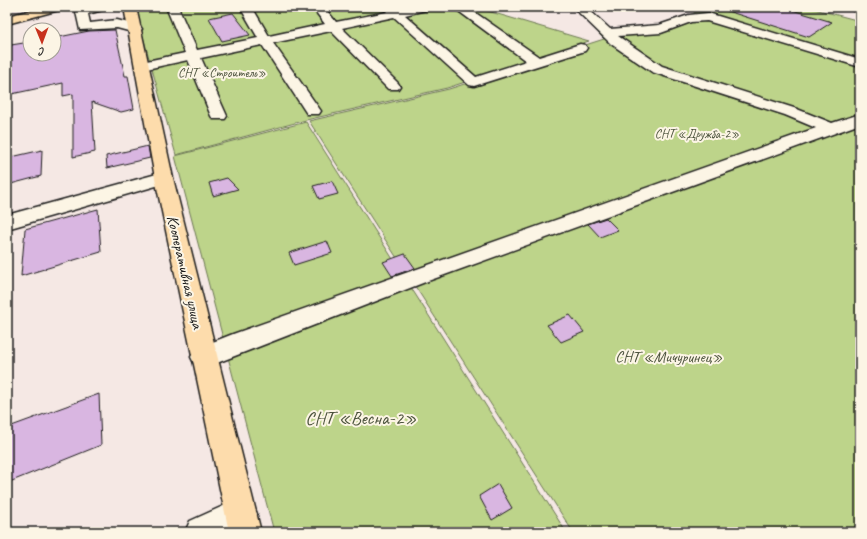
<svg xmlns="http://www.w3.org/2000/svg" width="867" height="539" viewBox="0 0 867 539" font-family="Caveat,sans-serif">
  <rect width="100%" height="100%" fill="#f5e8e4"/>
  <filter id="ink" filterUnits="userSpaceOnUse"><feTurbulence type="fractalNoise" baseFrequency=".025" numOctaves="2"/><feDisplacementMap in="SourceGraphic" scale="8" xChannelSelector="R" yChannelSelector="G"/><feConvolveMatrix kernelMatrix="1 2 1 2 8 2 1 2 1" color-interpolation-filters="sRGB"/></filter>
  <g filter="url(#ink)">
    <path fill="#bdd48a" stroke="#6c7853" d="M 141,7 L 474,7 L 589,41 L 447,88 L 306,120 L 176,155 L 135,8 Z
      M 706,7 L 807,7 L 860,21 L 860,532 L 573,532 L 309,121 L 449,89 L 604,39 L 598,33 L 671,24 Z
      M 306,122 L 566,532 L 274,532 L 175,156 Z"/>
    <path fill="#d9b6e1" stroke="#1c1c1c" d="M 724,7 L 782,7 L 832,22 L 809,37 L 724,10 Z
      M 233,13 L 250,35 L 222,41 L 209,18 Z
      M 115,30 L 125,76 L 128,76 L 134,109 L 121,112 L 92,102 L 95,152 L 73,157 L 73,94 L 63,96 L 63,83 L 7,95 L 7,62 L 11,45 L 30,42 L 30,54 L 54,54 L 54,38 L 89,31 Z
      M 148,146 L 150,158 L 107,168 L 106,156 Z
      M 42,150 L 41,176 L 7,185 L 7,158 Z
      M 227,178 L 238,189 L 213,196 L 209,183 Z
      M 332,181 L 338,194 L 319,199 L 313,186 Z
      M 98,209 L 101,252 L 21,276 L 25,229 Z
      M 606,218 L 618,230 L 600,237 L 588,224 Z
      M 327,241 L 332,253 L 294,265 L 289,253 Z
      M 405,254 L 415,268 L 392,276 L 383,262 Z
      M 570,315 L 584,332 L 561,342 L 547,325 Z
      M 99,394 L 101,445 L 7,483 L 9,427 Z
      M 498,484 L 512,508 L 492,520 L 479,496 Z"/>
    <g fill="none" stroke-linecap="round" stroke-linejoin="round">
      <g stroke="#1c1c1c" stroke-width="3">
        <path id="minor" d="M 88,7 L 108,7 L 106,9 L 88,14 L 90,23 L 117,20 L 140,26 L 142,29 L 136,33 L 117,28 L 80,30 L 76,12 L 78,10 Z
          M 166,7 L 178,7 L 197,50 L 258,38 L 240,7 L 252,7 L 269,36 L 325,24 L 312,7 L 324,7 L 336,22 L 387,12 L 383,7 L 396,7 L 398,9 L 409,7 L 432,7 L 430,9 L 405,15 L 476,77 L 526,61 L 453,7 L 467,7 L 539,57 L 580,44 L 585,45 L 587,48 L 585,51 L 474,86 L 469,85 L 394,17 L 342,28 L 398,83 L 400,86 L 398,89 L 388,89 L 331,31 L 273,43 L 321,111 L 319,114 L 307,114 L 262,45 L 201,58 L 227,116 L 225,119 L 213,119 L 211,116 L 188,60 L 142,70 L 137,69 L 135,66 L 137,63 L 185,53 Z
          M 573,7 L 586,7 L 610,29 L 659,25 L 689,15 L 708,13 L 860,59 L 860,67 L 707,21 L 691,22 L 661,33 L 618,36 L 662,66 L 797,109 L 832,123 L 860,114 L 860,124 L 428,281 L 204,368 L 195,365 L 191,357 L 195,349 L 233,334 L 816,128 L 785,115 L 652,72 L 611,44 Z
          M 846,7 L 860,7 L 860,14 Z
          M 164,172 L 170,174 L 173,178 L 170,182 L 7,229 L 7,215 Z
          M 241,498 L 252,503 L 257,514 L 252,525 L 238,532 L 185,532 L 190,521 Z"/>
      </g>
      <g stroke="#1c1c1c" stroke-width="3">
        <path id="major" d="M 45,7 L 65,7 L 63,9 L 7,24 L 7,16 Z
          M 124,7 L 136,7 L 173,178 L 261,532 L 229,532 L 155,178 Z"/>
      </g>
      <use href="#minor" fill="#fcf5e5" fill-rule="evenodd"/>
      <use href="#major" fill="#fddcac" fill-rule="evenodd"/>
    </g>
  </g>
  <g text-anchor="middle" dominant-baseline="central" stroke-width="4" stroke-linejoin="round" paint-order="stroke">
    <g font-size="13" fill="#4c533d" stroke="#fcf5e5">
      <text x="222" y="73">СНТ «Строитель»</text>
      <text x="697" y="134">СНТ «Дружба-2»</text>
    </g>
    <g font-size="16" fill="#1c1c1c" stroke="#fcf5e5">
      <text transform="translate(185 272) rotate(77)">Кооперативная улица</text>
    </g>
    <g font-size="16" fill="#4c533d" stroke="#fcf5e5">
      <text x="669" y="357">СНТ «Мичуринец»</text>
    </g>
    <g font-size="19" fill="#4c533d" stroke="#fcf5e5">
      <text x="361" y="418">СНТ «Весна-2»</text>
    </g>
  </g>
  <rect width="867" height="539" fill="none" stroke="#fcf5e5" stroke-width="24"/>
  <rect x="12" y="12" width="843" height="515" fill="none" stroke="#1c1c1c" stroke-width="1.5" filter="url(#ink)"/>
  <g transform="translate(42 42) rotate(179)"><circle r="19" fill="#fcf5e5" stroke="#a29e95"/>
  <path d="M0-3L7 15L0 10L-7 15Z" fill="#c8321e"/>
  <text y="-6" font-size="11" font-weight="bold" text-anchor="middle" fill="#1c1c1c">С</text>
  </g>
</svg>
